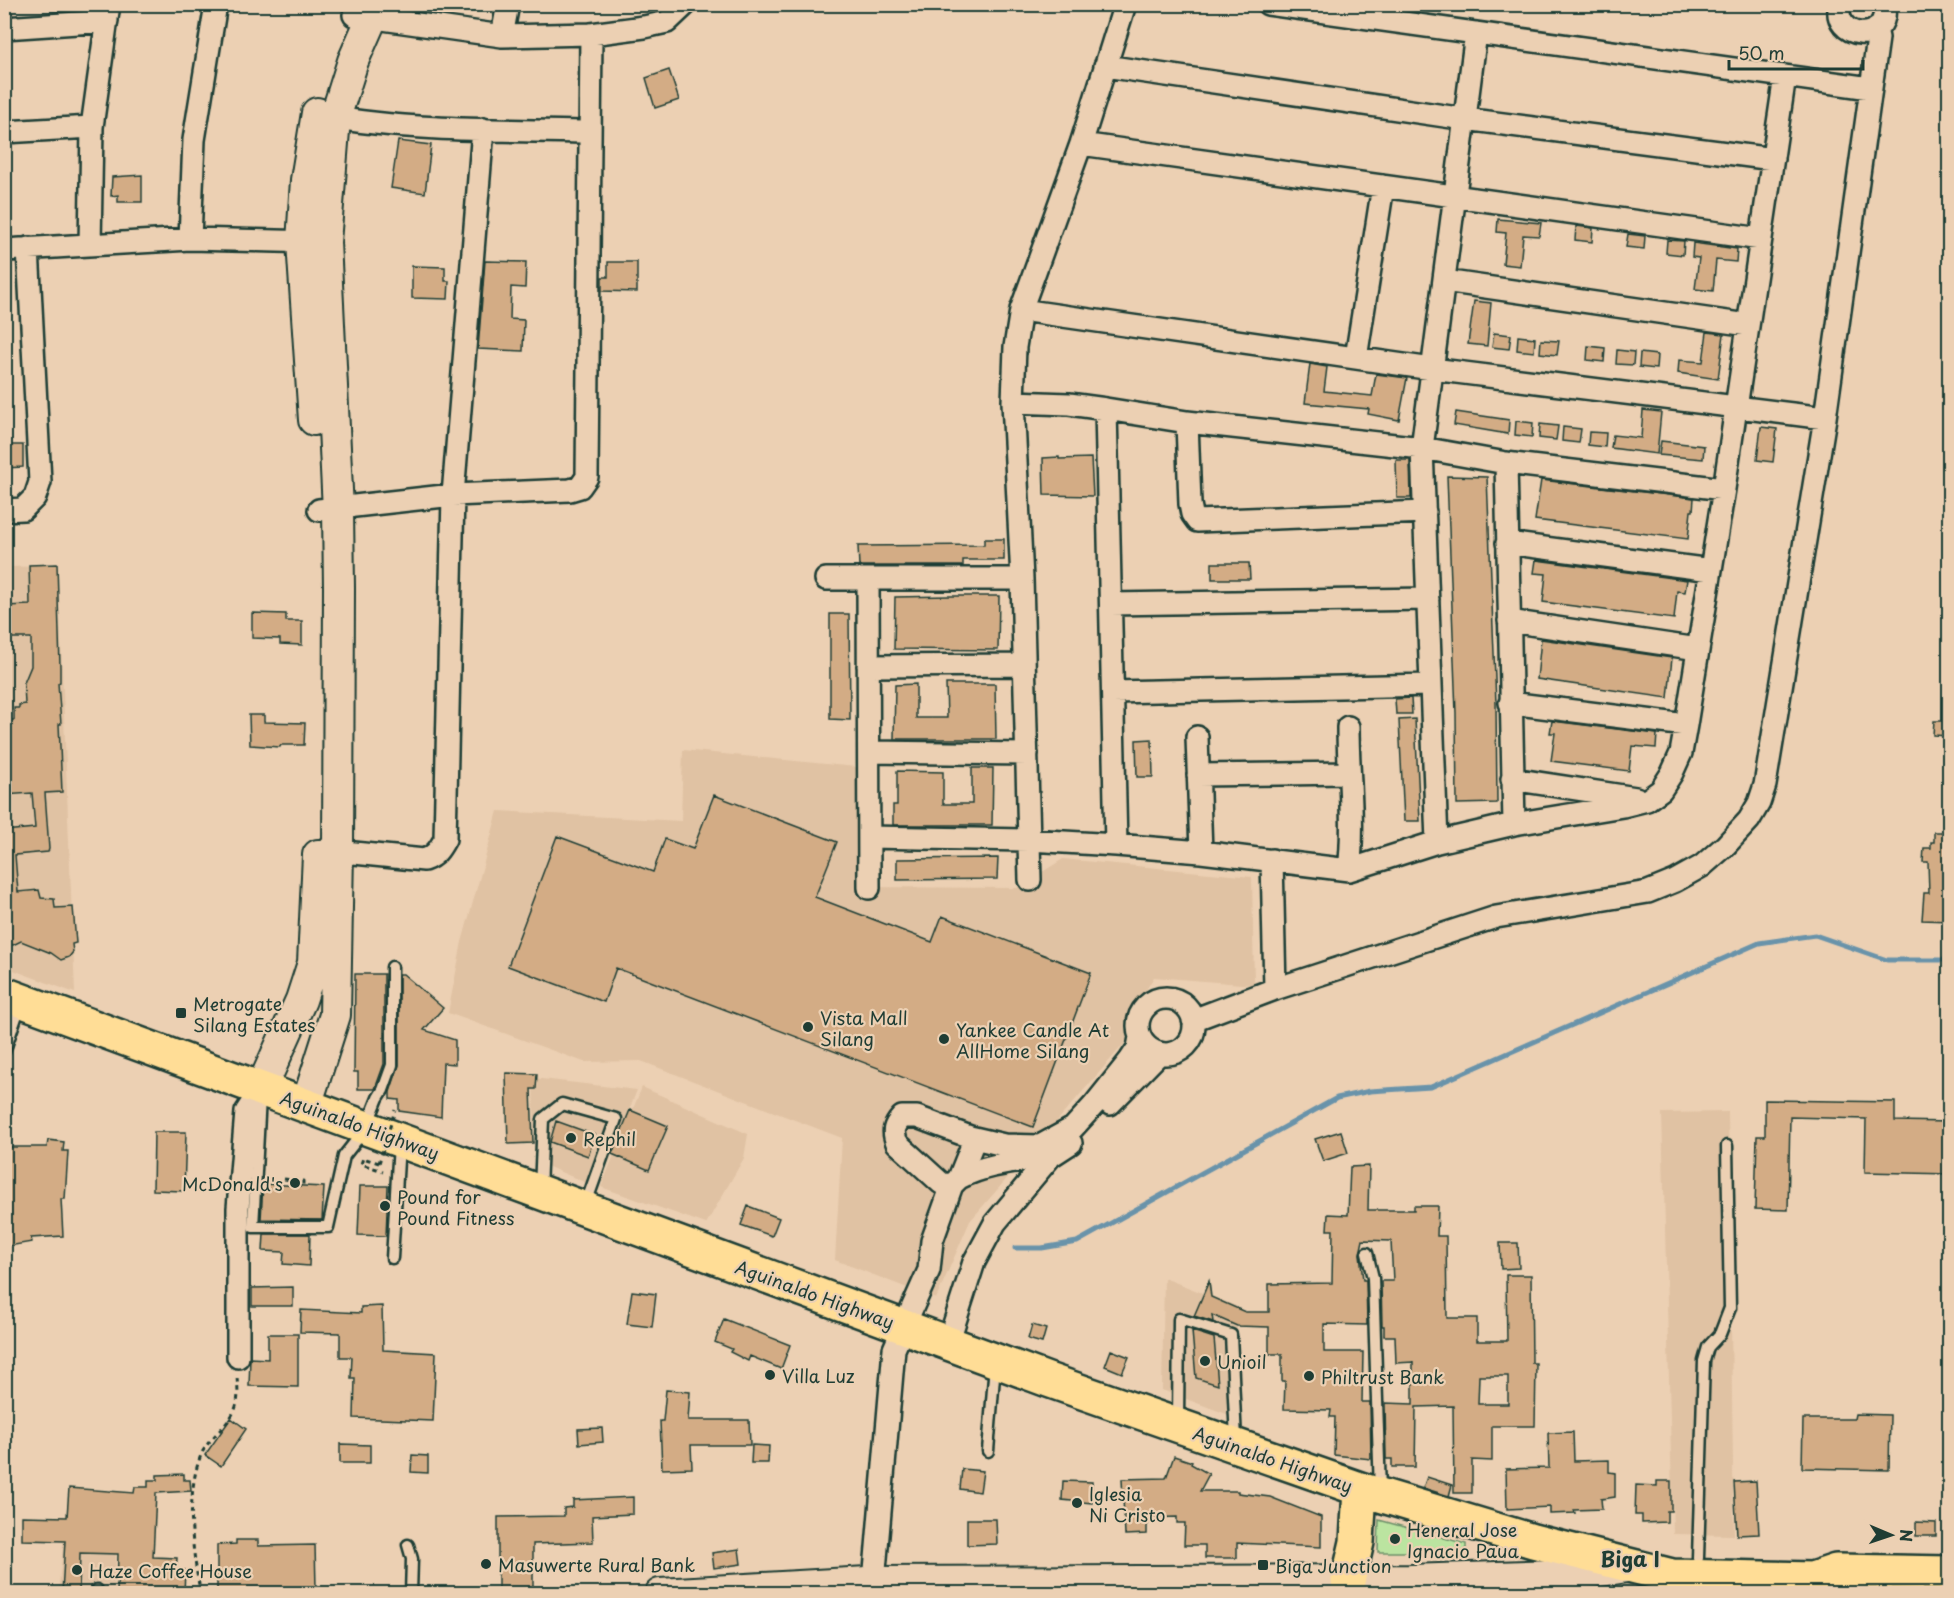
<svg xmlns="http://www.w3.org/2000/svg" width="1954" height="1598" viewBox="0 0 1954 1598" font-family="'Playpen Sans',sans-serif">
  <rect width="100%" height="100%" fill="#ecd0b3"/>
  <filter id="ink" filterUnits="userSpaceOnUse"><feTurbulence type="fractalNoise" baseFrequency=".0167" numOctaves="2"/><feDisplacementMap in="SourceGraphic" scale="12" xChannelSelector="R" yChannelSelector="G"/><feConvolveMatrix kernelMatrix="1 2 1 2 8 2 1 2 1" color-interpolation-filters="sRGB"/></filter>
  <g filter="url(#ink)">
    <path fill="#e0c2a3" d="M 58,566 L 75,993 L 5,967 L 4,567 Z
      M 683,750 L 856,767 L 856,887 L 1017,888 L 1063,859 L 1252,877 L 1254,985 L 1154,977 L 1129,1017 L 1130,1037 L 970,1221 L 936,1299 L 835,1260 L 842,1138 L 641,1061 L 584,1062 L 448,1013 L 462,942 L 498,811 L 681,821 Z
      M 533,1078 L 637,1090 L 598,1188 L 535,1161 Z
      M 642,1087 L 748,1134 L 744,1158 L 706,1224 L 601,1187 Z
      M 1728,1112 L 1734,1535 L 1673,1534 L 1662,1113 Z
      M 1164,1278 L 1236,1306 L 1240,1419 L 1162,1390 Z
      M 69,1488 L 118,1492 L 115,1593 L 58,1594 Z"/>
    <path fill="#bbe4a0" stroke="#6d906a" stroke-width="1.5" d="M 1379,1520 L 1466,1544 L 1466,1552 L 1378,1552 Z"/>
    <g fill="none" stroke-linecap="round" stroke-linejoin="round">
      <path stroke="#6993aa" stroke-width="5" d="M 1015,1248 L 1042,1248 L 1077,1242 L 1337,1098 L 1370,1091 L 1431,1087 L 1759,943 L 1815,935 L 1887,960 L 1950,960"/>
    </g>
    <path fill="#d3ac85" stroke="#1f3d34" stroke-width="1.5" fill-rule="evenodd" d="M 669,70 L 679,100 L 655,108 L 646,78 Z
      M 398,141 L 431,145 L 425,193 L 391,188 Z
      M 142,175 L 142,202 L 118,202 L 118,195 L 111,196 L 112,177 Z
      M 1498,219 L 1541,223 L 1539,236 L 1523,235 L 1520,266 L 1503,264 L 1506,233 L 1497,232 Z
      M 1576,226 L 1593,228 L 1592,242 L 1575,240 Z
      M 1628,234 L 1645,236 L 1644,249 L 1626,247 Z
      M 1667,240 L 1684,241 L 1683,255 L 1666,253 Z
      M 1693,243 L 1737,249 L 1736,262 L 1716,260 L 1713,291 L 1695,289 L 1699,258 L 1692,257 Z
      M 485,261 L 526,262 L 525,288 L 511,287 L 510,319 L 524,320 L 523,351 L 478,349 Z
      M 608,262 L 637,262 L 637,292 L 602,291 L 602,277 L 608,277 Z
      M 412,266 L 445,267 L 445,281 L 449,281 L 448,299 L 412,298 Z
      M 1474,301 L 1491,303 L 1487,346 L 1468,344 Z
      M 1707,332 L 1724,334 L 1718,379 L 1678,373 L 1679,360 L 1703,362 Z
      M 1494,333 L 1511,335 L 1509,349 L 1492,347 Z
      M 1518,336 L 1535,338 L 1534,352 L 1517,350 Z
      M 1541,340 L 1559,341 L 1557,355 L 1540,353 Z
      M 1588,346 L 1605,348 L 1604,362 L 1587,360 Z
      M 1617,350 L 1634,352 L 1633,365 L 1616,364 Z
      M 1640,353 L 1657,355 L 1656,369 L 1639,367 Z
      M 1310,364 L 1327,367 L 1324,391 L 1372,396 L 1376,374 L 1407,378 L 1399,420 L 1368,414 L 1369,409 L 1305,403 Z
      M 1643,410 L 1661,412 L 1657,454 L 1611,448 L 1613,435 L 1641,438 Z
      M 1456,412 L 1509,420 L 1508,434 L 1454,425 Z
      M 1516,421 L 1533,423 L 1532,437 L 1515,435 Z
      M 1540,424 L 1558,426 L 1556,440 L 1539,438 Z
      M 1563,427 L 1581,429 L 1579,443 L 1562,441 Z
      M 1761,427 L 1777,429 L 1773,462 L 1757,460 Z
      M 1589,432 L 1606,433 L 1605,447 L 1588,445 Z
      M 1661,441 L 1704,446 L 1703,459 L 1659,455 Z
      M 4,445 L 23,445 L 23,467 L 4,468 Z
      M 1059,457 L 1059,459 L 1091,458 L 1093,496 L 1044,495 L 1043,458 Z
      M 1396,460 L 1410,460 L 1411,498 L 1397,498 Z
      M 1447,476 L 1487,477 L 1496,704 L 1497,803 L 1457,804 L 1456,713 Z
      M 1541,480 L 1694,498 L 1693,511 L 1691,511 L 1688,539 L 1535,520 Z
      M 984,539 L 1004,539 L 1004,560 L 963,560 L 963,566 L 859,566 L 858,546 L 984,545 Z
      M 1536,560 L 1687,580 L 1685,592 L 1677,591 L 1674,619 L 1543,602 L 1546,574 L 1534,573 Z
      M 1212,563 L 1249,563 L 1250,579 L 1212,579 Z
      M 57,564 L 60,667 L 60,682 L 58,683 L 61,724 L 59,724 L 62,792 L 45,793 L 49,849 L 48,852 L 15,855 L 18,892 L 39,890 L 41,898 L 54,899 L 55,908 L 73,907 L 76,943 L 72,944 L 73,952 L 69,957 L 61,960 L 51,953 L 21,941 L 13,945 L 4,943 L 4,831 L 35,828 L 32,793 L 4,795 L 4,720 L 14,720 L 14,708 L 19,708 L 19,705 L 25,704 L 24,683 L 31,666 L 31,638 L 4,638 L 4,606 L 30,605 L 29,565 Z
      M 950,596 L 999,596 L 998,650 L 894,649 L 895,597 Z
      M 252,613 L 286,614 L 286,621 L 302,621 L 302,645 L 280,644 L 280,639 L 252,638 Z
      M 830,614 L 849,614 L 850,720 L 830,719 Z
      M 1541,639 L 1672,658 L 1668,698 L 1537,679 Z
      M 916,684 L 916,718 L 947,718 L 946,684 L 995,684 L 996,739 L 894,739 L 895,685 Z
      M 1411,698 L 1412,714 L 1396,714 L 1395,699 Z
      M 249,715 L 264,715 L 264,722 L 305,723 L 304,745 L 281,745 L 280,747 L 250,745 Z
      M 1415,719 L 1420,821 L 1404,821 L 1399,720 Z
      M 1552,721 L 1657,734 L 1656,748 L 1632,746 L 1629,771 L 1551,761 L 1555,733 L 1550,733 Z
      M 1934,721 L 1950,721 L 1950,736 L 1933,735 Z
      M 1152,739 L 1153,777 L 1137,777 L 1136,740 Z
      M 972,768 L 993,768 L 992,825 L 893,825 L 893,805 L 897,805 L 897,771 L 943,772 L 943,804 L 972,804 Z
      M 714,795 L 837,842 L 815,897 L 932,942 L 942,916 L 1091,973 L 1033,1127 L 616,968 L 604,1002 L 508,966 L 557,836 L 653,872 L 665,839 L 693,849 Z
      M 1934,832 L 1950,832 L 1950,921 L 1922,920 L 1924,893 L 1929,893 L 1928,862 L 1923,862 L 1924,848 L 1931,848 L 1931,842 L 1934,842 Z
      M 998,858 L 997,879 L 897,880 L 897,859 Z
      M 355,974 L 384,974 L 384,1064 L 375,1089 L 358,1089 L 358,1072 L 354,1072 Z
      M 399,974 L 403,974 L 443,1008 L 424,1030 L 455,1040 L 455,1064 L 443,1063 L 441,1117 L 399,1111 L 399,1100 L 390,1099 L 390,1092 L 399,1065 Z
      M 506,1073 L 537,1074 L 536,1089 L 531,1089 L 533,1143 L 508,1144 Z
      M 1765,1100 L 1895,1102 L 1895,1121 L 1950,1122 L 1950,1174 L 1865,1172 L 1866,1119 L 1790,1117 L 1788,1210 L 1755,1209 L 1757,1136 L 1765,1136 Z
      M 630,1110 L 668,1126 L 649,1170 L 612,1154 Z
      M 556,1121 L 595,1135 L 588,1156 L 550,1142 Z
      M 1341,1131 L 1348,1153 L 1323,1161 L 1315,1139 Z
      M 154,1132 L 186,1132 L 184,1191 L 153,1190 Z
      M 48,1140 L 64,1142 L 63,1151 L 68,1151 L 65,1199 L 61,1199 L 63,1236 L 31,1238 L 32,1242 L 9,1246 L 5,1224 L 7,1193 L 4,1193 L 7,1147 L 47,1147 Z
      M 1369,1166 L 1368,1210 L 1414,1210 L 1414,1206 L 1438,1206 L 1437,1236 L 1446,1236 L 1447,1318 L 1477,1318 L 1477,1341 L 1507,1341 L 1506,1275 L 1531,1275 L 1532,1363 L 1536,1363 L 1535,1426 L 1492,1426 L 1492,1461 L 1472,1460 L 1472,1493 L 1454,1493 L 1453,1406 L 1416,1407 L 1415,1467 L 1392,1467 L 1392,1459 L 1386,1459 L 1385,1403 L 1413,1404 L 1413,1362 L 1396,1363 L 1395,1336 L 1384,1336 L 1384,1326 L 1382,1326 L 1381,1281 L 1393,1281 L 1391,1241 L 1363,1240 L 1360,1254 L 1363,1280 L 1366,1280 L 1367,1325 L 1324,1324 L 1324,1352 L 1363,1352 L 1362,1402 L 1370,1402 L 1371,1459 L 1334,1455 L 1335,1417 L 1330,1417 L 1331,1410 L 1284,1409 L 1285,1381 L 1282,1381 L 1282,1354 L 1269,1354 L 1269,1327 L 1237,1326 L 1212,1315 L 1213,1322 L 1194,1316 L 1209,1281 L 1211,1297 L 1245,1312 L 1269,1312 L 1269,1284 L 1332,1283 L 1333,1230 L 1327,1230 L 1328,1214 L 1348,1215 L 1350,1167 ZM 1479,1376 L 1508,1376 L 1508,1404 L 1478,1404 Z
      M 263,1184 L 324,1187 L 322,1220 L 261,1219 Z
      M 360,1186 L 388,1186 L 386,1236 L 358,1235 Z
      M 748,1206 L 779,1218 L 772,1236 L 741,1225 Z
      M 264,1234 L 310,1234 L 309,1266 L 283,1264 L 284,1252 L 263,1251 Z
      M 1500,1243 L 1518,1243 L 1519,1268 L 1501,1269 Z
      M 293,1287 L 293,1306 L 252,1306 L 252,1288 Z
      M 632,1291 L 656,1294 L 652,1327 L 627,1324 Z
      M 382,1306 L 383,1350 L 436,1353 L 433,1421 L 354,1418 L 355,1378 L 351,1378 L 352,1357 L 340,1357 L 340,1333 L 300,1332 L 301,1310 L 361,1313 L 361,1307 Z
      M 724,1319 L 790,1345 L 781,1369 L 750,1356 L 748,1361 L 730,1352 L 732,1349 L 715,1342 Z
      M 1032,1325 L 1046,1329 L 1042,1343 L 1028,1339 Z
      M 1192,1331 L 1214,1338 L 1218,1385 L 1196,1378 Z
      M 268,1334 L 298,1334 L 298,1387 L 249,1386 L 250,1358 L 268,1359 Z
      M 1111,1350 L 1129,1357 L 1122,1373 L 1105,1366 Z
      M 666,1390 L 690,1392 L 688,1420 L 749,1420 L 750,1445 L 691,1445 L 692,1468 L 662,1469 L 660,1421 L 663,1421 Z
      M 1855,1414 L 1890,1415 L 1889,1470 L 1802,1468 L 1803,1419 L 1854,1419 Z
      M 231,1418 L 246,1429 L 221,1466 L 205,1455 Z
      M 602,1428 L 603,1442 L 579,1444 L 578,1429 Z
      M 1573,1432 L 1574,1461 L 1609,1460 L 1609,1472 L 1615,1473 L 1615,1497 L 1601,1499 L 1602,1509 L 1574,1510 L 1575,1513 L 1550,1514 L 1550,1507 L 1507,1509 L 1506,1469 L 1549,1468 L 1548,1433 Z
      M 340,1444 L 370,1445 L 370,1463 L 340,1463 Z
      M 752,1445 L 769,1446 L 768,1463 L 751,1463 Z
      M 412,1455 L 428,1456 L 428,1473 L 411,1472 Z
      M 1174,1456 L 1192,1462 L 1191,1464 L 1209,1474 L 1200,1491 L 1238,1491 L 1238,1493 L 1270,1497 L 1321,1517 L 1321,1547 L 1237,1543 L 1237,1558 L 1205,1558 L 1205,1545 L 1184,1545 L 1185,1523 L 1177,1523 L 1177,1517 L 1147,1518 L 1147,1534 L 1125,1535 L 1122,1479 L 1166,1478 Z
      M 962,1469 L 983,1471 L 980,1492 L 960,1489 Z
      M 184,1474 L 184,1480 L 190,1480 L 191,1491 L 156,1493 L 153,1557 L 177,1558 L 176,1570 L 185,1570 L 184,1593 L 117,1593 L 118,1554 L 80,1553 L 79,1593 L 62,1593 L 65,1541 L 22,1540 L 22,1516 L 67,1517 L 69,1488 L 134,1493 L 135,1487 L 148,1487 L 148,1480 L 157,1480 L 157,1475 Z
      M 1427,1477 L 1452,1485 L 1449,1496 L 1423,1488 Z
      M 1063,1481 L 1092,1482 L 1092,1503 L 1062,1500 Z
      M 1657,1481 L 1671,1481 L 1671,1511 L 1667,1511 L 1667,1522 L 1642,1523 L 1642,1515 L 1635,1515 L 1636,1485 L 1657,1486 Z
      M 1756,1481 L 1759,1534 L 1737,1535 L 1734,1482 Z
      M 633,1497 L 633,1514 L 592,1516 L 593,1542 L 533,1544 L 533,1593 L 498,1593 L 498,1517 L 564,1516 L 564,1508 L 573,1507 L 573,1500 Z
      M 967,1519 L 996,1519 L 997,1544 L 967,1545 Z
      M 1916,1522 L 1936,1523 L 1936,1536 L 1916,1536 Z
      M 236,1540 L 258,1540 L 258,1546 L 315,1545 L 316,1589 L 277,1590 L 277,1593 L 217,1592 L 217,1545 L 236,1544 Z
      M 739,1549 L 741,1564 L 714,1568 L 712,1553 Z"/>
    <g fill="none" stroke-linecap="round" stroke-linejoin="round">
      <g stroke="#1f3d34" stroke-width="15">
        <path id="lane" d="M 4,1052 L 21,1003
          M 260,1097 L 253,1227 L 328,1227 L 344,1156 L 366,1128 L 378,1098 L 383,1090 L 392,1065 L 392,967
          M 540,1189 L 543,1119 L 562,1104 L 616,1119 L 585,1206
          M 1367,1253 L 1373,1278 L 1380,1492
          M 392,1258 L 399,1144
          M 1178,1420 L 1179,1319 L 1231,1335 L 1236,1440
          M 988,1451 L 995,1364
          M 408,1545 L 412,1559 L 411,1594
          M 1698,1558 L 1704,1361 L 1708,1347 L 1720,1334 L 1730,1308 L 1727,1146
          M 97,1594 L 97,1590"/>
      </g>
      <g stroke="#1f3d34" stroke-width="26">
        <path id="street" d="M 1268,4 L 1870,88
          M 1840,4 C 1830,39 1891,47 1884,4
          M 4,28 L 107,21
          M 591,34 L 644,27 L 667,22 L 686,4
          M 502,36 L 508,4
          M 1105,66 L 1465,119 L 1773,159
          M 324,116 C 409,131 503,130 589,132
          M 4,132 L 92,127
          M 1081,144 L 1761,239
          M 190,239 L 194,140 L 216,4
          M 90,245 L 92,127 L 109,4
          M 4,250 L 190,239 L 316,242
          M 1444,281 L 1748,325
          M 1021,310 L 1432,369 L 1825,418
          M 1356,358 L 1383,186
          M 1013,402 L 1069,404 L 1106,409 L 1187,422 L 1422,448 L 1506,463 L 1724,489
          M 1106,409 L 1116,845
          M 1187,422 L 1190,504 L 1192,514 L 1197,521 L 1425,512
          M 1506,463 L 1514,824
          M 4,510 L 23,509 L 35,497 L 40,482 L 28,248
          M 319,510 L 453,495 L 570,490 L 580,487 L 587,477 L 591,34 L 502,36 L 354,15
          M 1507,543 L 1711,570
          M 826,579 L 1022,579
          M 868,579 L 869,888
          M 1111,604 L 1428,599
          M 1509,621 L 1698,649
          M 868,666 L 1024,665
          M 1113,692 L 1430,685
          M 1510,703 L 1686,725
          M 1348,727 C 1348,775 1355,823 1349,870
          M 1197,737 L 1201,852
          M 869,752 L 1027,754
          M 1198,775 L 1348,773
          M 1512,779 L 1636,798
          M 869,837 L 1029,840 L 1116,845 L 1201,852 L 1349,870 L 1437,842 L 1514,824 L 1623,806 L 1647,800 L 1661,790 L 1672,773 L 1681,753 L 1686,725 L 1724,489 L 1785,76
          M 1437,842 L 1422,448 L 1476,33
          M 324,850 L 424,860 C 435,856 439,850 445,839 L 453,495 L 483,129
          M 1272,860 L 1275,989
          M 1030,880 L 1022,579 L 1013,402 L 1015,347 L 1021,310 L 1081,144 L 1125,4
          M1138 1026a28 28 0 1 1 56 0a28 28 0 1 1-56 0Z
          M 1193,1020 L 1275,989 L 1496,917 L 1648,892 L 1675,881 L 1702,866 L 1725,846 L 1749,820 L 1759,803 L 1765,785 L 1825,418 L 1878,38 L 1876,29
          M 1110,1104 L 1160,1053
          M 959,1178 C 987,1164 1016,1162 1047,1157
          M 952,1185 L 941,1183 L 897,1143 C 892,1131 894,1126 902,1117 L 917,1117 L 970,1137 L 1004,1145 L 1040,1146 L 1073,1128 L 1094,1105 L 1130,1060 L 1138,1048 L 1140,1037
          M 948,1343 L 974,1262 L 995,1223 L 1051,1156 L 1071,1143
          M 238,1357 L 238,1208 L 246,1112 L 261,1089
          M 874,1582 L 894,1349 L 929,1270 L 932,1241 L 952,1185 L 959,1178 L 971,1148 L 970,1137"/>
      </g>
      <g stroke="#1f3d34" stroke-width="34">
        <path id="secondary" d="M 314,420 L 302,242 L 306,180 L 317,113
          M 261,1089 L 301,1000 L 313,963 L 318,855
          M 306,1106 L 335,1015 L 338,852 L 339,588 L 338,510 L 325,242 L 335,118 L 353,61 L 378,4
          M 660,1594 L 867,1582 L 1410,1580 L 1582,1574 L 1633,1566"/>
      </g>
      <g stroke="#1f3d34" stroke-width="38">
        <path id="primary" d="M 4,994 L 1048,1380 L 1360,1489 L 1533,1541 L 1672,1576 L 1812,1579 L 1836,1571 L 1950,1573
          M 1348,1581 L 1357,1542 L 1360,1489"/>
      </g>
      <path stroke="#1f3d34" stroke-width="3" stroke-dasharray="4.5 4.5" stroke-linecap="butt" d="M 379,1163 L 363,1158 L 361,1164 L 383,1171
        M 284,1179 L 303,1181 L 303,1186
        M 201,1594 C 192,1553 185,1495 201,1455 C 209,1436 234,1423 237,1402 C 239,1393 237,1383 237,1374"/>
      <use href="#lane" stroke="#ecd0b3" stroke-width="10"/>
      <use href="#street" stroke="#ecd0b3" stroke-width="21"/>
      <use href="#secondary" stroke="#ecd0b3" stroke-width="30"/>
      <use href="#primary" stroke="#ffdd96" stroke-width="33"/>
      <path stroke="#1f3d34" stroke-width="3" stroke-dasharray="4.5 4.5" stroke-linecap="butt" d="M 379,1163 L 395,1110"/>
    </g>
  </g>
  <g fill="#1f3d34" stroke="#ecd0b3" stroke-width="2">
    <rect x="175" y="1007" width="12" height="12" rx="3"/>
    <circle cx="808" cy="1027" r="6"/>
    <circle cx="944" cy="1039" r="6"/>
    <circle cx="571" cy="1138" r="6"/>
    <circle cx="295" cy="1183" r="6"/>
    <circle cx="385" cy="1206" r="6"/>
    <circle cx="1205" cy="1361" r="6"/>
    <circle cx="770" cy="1375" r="6"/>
    <circle cx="1309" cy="1376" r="6"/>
    <circle cx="1077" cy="1503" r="6"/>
    <circle cx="1395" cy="1539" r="6"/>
    <circle cx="486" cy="1564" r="6"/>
    <rect x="1257" y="1559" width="12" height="12" rx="3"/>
    <circle cx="77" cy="1570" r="6"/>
  </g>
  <g text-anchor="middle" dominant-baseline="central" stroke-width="4.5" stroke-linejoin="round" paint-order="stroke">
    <g font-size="18" fill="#1f3d34" stroke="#ecd0b3" text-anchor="start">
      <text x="193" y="1003">Metrogate<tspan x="193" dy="21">Silang Estates</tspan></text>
      <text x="820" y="1017">Vista Mall<tspan x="820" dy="21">Silang</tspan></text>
      <text x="956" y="1029">Yankee Candle At<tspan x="956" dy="21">AllHome Silang</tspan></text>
      <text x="583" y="1138">Rephil</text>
      <text x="283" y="1183" text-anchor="end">McDonald's</text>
      <text x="397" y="1196">Pound for<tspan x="397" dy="21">Pound Fitness</tspan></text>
      <text x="1217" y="1361">Unioil</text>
      <text x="782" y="1375">Villa Luz</text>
      <text x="1321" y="1376">Philtrust Bank</text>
      <text x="1089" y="1493">Iglesia<tspan x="1089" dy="21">Ni Cristo</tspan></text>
      <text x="1407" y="1529">Heneral Jose<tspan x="1407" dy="21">Ignacio Paua</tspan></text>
      <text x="498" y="1564">Masuwerte Rural Bank</text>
      <text x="1275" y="1565">Biga Junction</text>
      <text x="89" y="1570">Haze Coffee House</text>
    </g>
    <g font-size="18" fill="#1f3d34" stroke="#ecd0b3">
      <text transform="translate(360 1125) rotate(20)">Aguinaldo Highway</text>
      <text transform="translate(815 1294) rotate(20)">Aguinaldo Highway</text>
      <text transform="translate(1273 1459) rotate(19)">Aguinaldo Highway</text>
    </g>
    <g font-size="21" font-weight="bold" fill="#1f3d34" stroke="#ecd0b3">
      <text x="1630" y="1558">Biga I</text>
    </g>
  </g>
  <rect width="1954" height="1598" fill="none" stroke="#ecd0b3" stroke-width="24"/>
  <rect x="12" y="12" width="1930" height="1574" fill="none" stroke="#1f3d34" stroke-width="2" filter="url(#ink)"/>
  <g transform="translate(1891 1535) rotate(92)" stroke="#ecd0b3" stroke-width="4.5" paint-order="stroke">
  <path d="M0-4.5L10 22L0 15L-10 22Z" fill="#1f3d34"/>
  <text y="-9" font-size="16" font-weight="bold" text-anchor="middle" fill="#1f3d34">N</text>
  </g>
  <path d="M1729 60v9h134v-9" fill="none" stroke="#1f3d34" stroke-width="3"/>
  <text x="1738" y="60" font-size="18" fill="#1f3d34" stroke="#ecd0b3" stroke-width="4.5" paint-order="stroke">50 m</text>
</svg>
